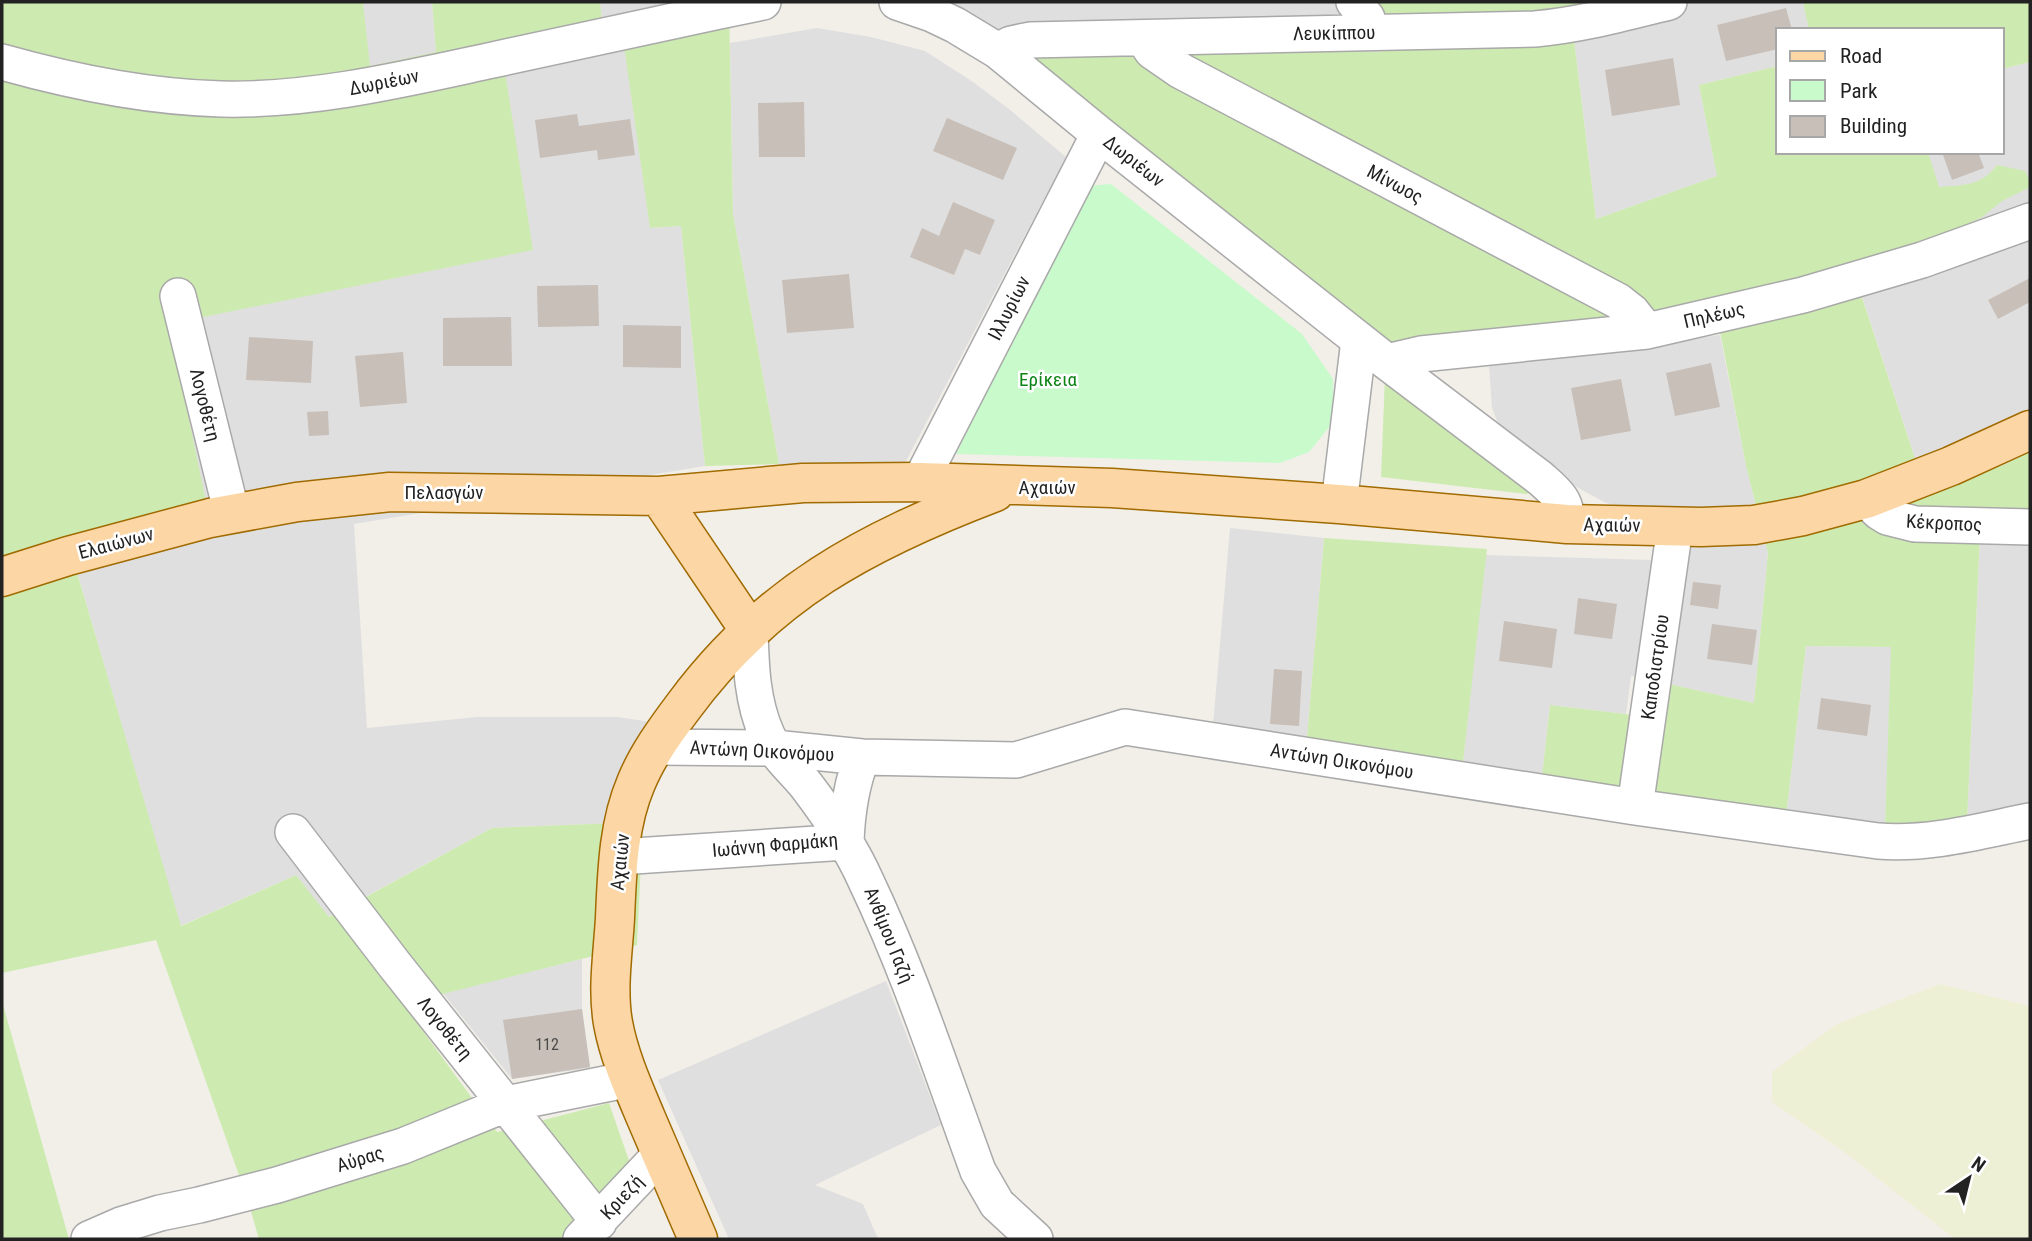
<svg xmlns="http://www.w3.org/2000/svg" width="2032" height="1241" viewBox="0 0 2032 1241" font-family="'Roboto Condensed',sans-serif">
  <rect width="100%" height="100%" fill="#f2efe9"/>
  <path fill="#e0dfdf" d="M 363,2 L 432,2 L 436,53 L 369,66 Z
    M 600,2 L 670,2 L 673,34 L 651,228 L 681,226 L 705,466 L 354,524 L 367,728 L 477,717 L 617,717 L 685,727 L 654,787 L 643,822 L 492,828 L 328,917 L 296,875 L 180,926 L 76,568 L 168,324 L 500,40 L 602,21 Z
    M 930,2 L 1373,2 L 1375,3 L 1382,52 L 1087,46 L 1039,52 Z
    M 1613,2 L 1803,2 L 1809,30 L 1778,30 L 1778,66 L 1699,85 L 1717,176 L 1596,219 L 1571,15 Z
    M 817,28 L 871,37 L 925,51 L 973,82 L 1009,109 L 1066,157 L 905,463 L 779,464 L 733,214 L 730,43 Z
    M 2030,62 L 2030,451 L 2006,464 L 1927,495 L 1851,263 L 1910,152 L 2002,152 L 2002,69 Z
    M 1720,335 L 1746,466 L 1768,553 L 1754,703 L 1631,676 L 1626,714 L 1550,705 L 1539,804 L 1460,789 L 1485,555 L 1688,561 L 1690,507 L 1630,508 L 1606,503 L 1543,469 L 1504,439 L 1492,408 L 1489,366 Z
    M 1981,513 L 2030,515 L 2030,831 L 1966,844 Z
    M 1230,528 L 1324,538 L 1304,773 L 1210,760 Z
    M 1806,646 L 1892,647 L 1884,858 L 1783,842 Z
    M 582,959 L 582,1009 L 590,1068 L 512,1079 L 443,993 Z
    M 886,981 L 941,1125 L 815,1185 L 863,1204 L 878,1239 L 729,1239 L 658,1080 Z"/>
  <path fill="#eef0d5" d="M 1940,984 L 2030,1006 L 2030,1239 L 1955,1239 L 1848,1155 L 1772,1102 L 1772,1072 L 1837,1024 Z"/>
  <path fill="#cdebb0" d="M 2,2 L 363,2 L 370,66 L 436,52 L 432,2 L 600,2 L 602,21 L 500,40 L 533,250 L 169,324 L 213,535 L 76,569 L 181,926 L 296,875 L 329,917 L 492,828 L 643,822 L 637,945 L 403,1004 L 497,1132 L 609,1103 L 633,1172 L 566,1239 L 259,1239 L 247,1198 L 156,940 L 2,973 Z
    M 670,2 L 729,2 L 733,214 L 779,464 L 705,466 L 681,226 L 650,228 L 624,46 L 673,34 Z
    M 1373,2 L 1613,2 L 1571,15 L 1596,219 L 1717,176 L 1699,85 L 1778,66 L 1778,152 L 1928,152 L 1939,187 C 1964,185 1981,186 1997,165 L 2025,171 L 2030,181 L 2030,187 L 2002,201 L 1982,217 L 1939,238 L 1851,264 L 1927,495 L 2006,464 L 2030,451 L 2030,515 L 1981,513 L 1966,844 L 1884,858 L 1891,647 L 1806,646 L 1783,842 L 1539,804 L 1550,705 L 1650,717 L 1655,681 L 1754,703 L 1768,553 L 1746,466 L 1719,326 L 1704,306 L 1387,351 L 1530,492 L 1527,494 L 1381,477 L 1386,351 L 1026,63 L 1039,52 L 1087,46 L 1382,52 L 1375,3 Z
    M 1803,2 L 2030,2 L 2030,62 L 2002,69 L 2002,30 L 1809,30 Z
    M 1324,538 L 1487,549 L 1460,789 L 1304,773 Z
    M 2,1001 L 69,1239 L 2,1239 Z"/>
  <path fill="#c8facc" d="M 1111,184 L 1302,334 L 1333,379 L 1334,421 L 1309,452 L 1280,463 L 956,454 L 1088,186 Z"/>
  <path fill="#c7bfb8" d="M 1786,8 L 1792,30 L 1778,30 L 1778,49 L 1726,61 L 1717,25 Z
    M 1673,58 L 1680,105 L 1612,116 L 1605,70 Z
    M 804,102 L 805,157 L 759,157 L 758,103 Z
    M 577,114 L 579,126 L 630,119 L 635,155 L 598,160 L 597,150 L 540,158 L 535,120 Z
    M 947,118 L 1017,148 L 1003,180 L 933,151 Z
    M 1942,152 L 1978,152 L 1984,168 L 1952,180 Z
    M 953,202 L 995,220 L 980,255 L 965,249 L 954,275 L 910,257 L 922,228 L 939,236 Z
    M 849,274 L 854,328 L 787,333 L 782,280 Z
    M 2030,278 L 2030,302 L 1998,319 L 1988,300 Z
    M 598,285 L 599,326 L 538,327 L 537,286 Z
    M 511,317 L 512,366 L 443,366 L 443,318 Z
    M 623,325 L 681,326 L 681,368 L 623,367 Z
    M 249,337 L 313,341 L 311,383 L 246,380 Z
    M 403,352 L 407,403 L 360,407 L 355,356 Z
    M 1711,363 L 1720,407 L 1675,416 L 1666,373 Z
    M 1621,379 L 1631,431 L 1581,440 L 1571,388 Z
    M 328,411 L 329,435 L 309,436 L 307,412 Z
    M 1693,582 L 1721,585 L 1718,609 L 1690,605 Z
    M 1578,598 L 1617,604 L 1612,639 L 1574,634 Z
    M 1504,621 L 1557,629 L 1552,668 L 1499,661 Z
    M 1712,624 L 1757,630 L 1752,665 L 1707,659 Z
    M 1274,669 L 1302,671 L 1299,726 L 1270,724 Z
    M 1821,698 L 1871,705 L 1867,736 L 1817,729 Z
    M 582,1009 L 590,1067 L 512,1079 L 503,1020 Z"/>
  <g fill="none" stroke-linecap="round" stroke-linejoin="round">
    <g stroke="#a9a9a9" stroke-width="38">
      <path id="minor" d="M 897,2 L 932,14 L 955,25 L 998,51 L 1099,134 L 1387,362 L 1540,478 C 1557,493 1567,500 1567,524
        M 1354,2 L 1367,18 L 1370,32
        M 1143,38 L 1152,51 L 1181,71 L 1618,301 L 1632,312 L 1647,331
        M 998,51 L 1011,44 L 1030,40 L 1535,29 C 1581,25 1624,13 1669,2
        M 2,62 C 73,82 146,97 221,99 C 311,101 400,80 488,61 C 579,41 671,21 763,2
        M 178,296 L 232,514
        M 1387,362 L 1421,354 L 1647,331 L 1803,295 L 1922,260 L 2030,221
        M 920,482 L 1099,134
        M 1866,499 L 1879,512 L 1887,517 L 1915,524 L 2030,527
        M 1339,504 L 1359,340
        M 750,631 C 751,666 752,702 767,735 C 776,755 792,768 806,785 C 828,814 850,845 865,879 C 910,973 942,1073 978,1171 L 997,1204 L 1035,1239
        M 655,747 L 774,748 L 862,757 L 1016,760 L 1125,727 L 1635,807 L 1878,841 C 1930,845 1980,831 2030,821
        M 1635,807 L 1675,527
        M 293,832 L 394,964 L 599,1222
        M 619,857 L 846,842 C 847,812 851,785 862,757
        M 89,1239 L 121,1225 L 160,1213 L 199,1205 L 277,1185 L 403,1146 L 506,1104 L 630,1079
        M 581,1239 L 661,1154"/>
    </g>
    <g stroke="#a06b00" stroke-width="41">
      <path id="major" d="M 659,496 L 750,631
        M 2,577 L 68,556 L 210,518 L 297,502 L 390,492 L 659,496 L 803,483 L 920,482 L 1112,488 L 1339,504 L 1567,524 L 1701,527 L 1754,525 L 1803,516 L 1866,499 L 1951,466 L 2030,430
        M 698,1239 C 681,1199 663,1158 646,1118 C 633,1087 619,1056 613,1023 C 607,989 613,953 615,918 C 617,873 618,825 636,783 C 647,756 665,731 683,707 C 767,593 866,541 995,492"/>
    </g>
    <use href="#minor" stroke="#fff" stroke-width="35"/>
    <use href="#major" stroke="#fcd6a4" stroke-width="38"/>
  </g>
  <g text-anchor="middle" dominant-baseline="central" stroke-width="5" stroke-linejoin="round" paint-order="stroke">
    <g font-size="16" fill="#4b4948">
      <text x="547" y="1044">112</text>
    </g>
    <g font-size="19" fill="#222" stroke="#fff">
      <text transform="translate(1334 33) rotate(-1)">Λευκίππου</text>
      <text transform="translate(384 82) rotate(-11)">Δωριέων</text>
      <text transform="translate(1134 161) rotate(38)">Δωριέων</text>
      <text transform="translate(1395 184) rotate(28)">Μίνωος</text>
      <text transform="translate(1009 308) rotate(-63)">Ιλλυρίων</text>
      <text transform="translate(1714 315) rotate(-13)">Πηλέως</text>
      <text transform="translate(205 405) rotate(76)">Λογοθέτη</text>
      <text x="1047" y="487">Αχαιών</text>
      <text x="444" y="492">Πελασγών</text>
      <text transform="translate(1944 523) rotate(3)">Κέκροπος</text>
      <text transform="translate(1612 525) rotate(1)">Αχαιών</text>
      <text transform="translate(116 543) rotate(-15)">Ελαιώνων</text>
      <text transform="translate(1655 667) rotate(-82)">Καποδιστρίου</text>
      <text transform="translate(762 751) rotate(3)">Αντώνη Οικονόμου</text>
      <text transform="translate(1342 761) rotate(9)">Αντώνη Οικονόμου</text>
      <text transform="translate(775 845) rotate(-5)">Ιωάννη Φαρμάκη</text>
      <text transform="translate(620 862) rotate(-84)">Αχαιών</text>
      <text transform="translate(889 935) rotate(68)">Ανθίμου Γαζή</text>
      <text transform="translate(445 1028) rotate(51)">Λογοθέτη</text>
      <text transform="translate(360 1159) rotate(-17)">Αύρας</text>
      <text transform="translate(622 1197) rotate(-47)">Κριεζή</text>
    </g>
    <g font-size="19" fill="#0c8416" stroke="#fff">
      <text x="1048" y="379">Ερίκεια</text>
    </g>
  </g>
  <rect width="2032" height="1241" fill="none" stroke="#222222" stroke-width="7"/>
  <rect x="1776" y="28" width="228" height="126" fill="#ffffff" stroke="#a7a7a7" stroke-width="2"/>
  <rect x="1790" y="51" width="35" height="10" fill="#fcd6a4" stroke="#a7a7a7" stroke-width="2"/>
  <text x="1840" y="63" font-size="21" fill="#222222">Road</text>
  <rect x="1790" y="80" width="35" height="21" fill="#c8facc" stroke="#a7a7a7" stroke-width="2"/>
  <text x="1840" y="98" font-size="21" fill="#222222">Park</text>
  <rect x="1790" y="116" width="35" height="21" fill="#c7bfb8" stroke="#a7a7a7" stroke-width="2"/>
  <text x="1840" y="133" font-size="21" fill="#222222">Building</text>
  <g transform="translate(1969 1178) rotate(35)" stroke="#ffffff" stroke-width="5" paint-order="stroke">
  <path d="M0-5L12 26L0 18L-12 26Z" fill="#222222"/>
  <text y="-10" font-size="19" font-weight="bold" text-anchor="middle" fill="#222222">N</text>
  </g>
</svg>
